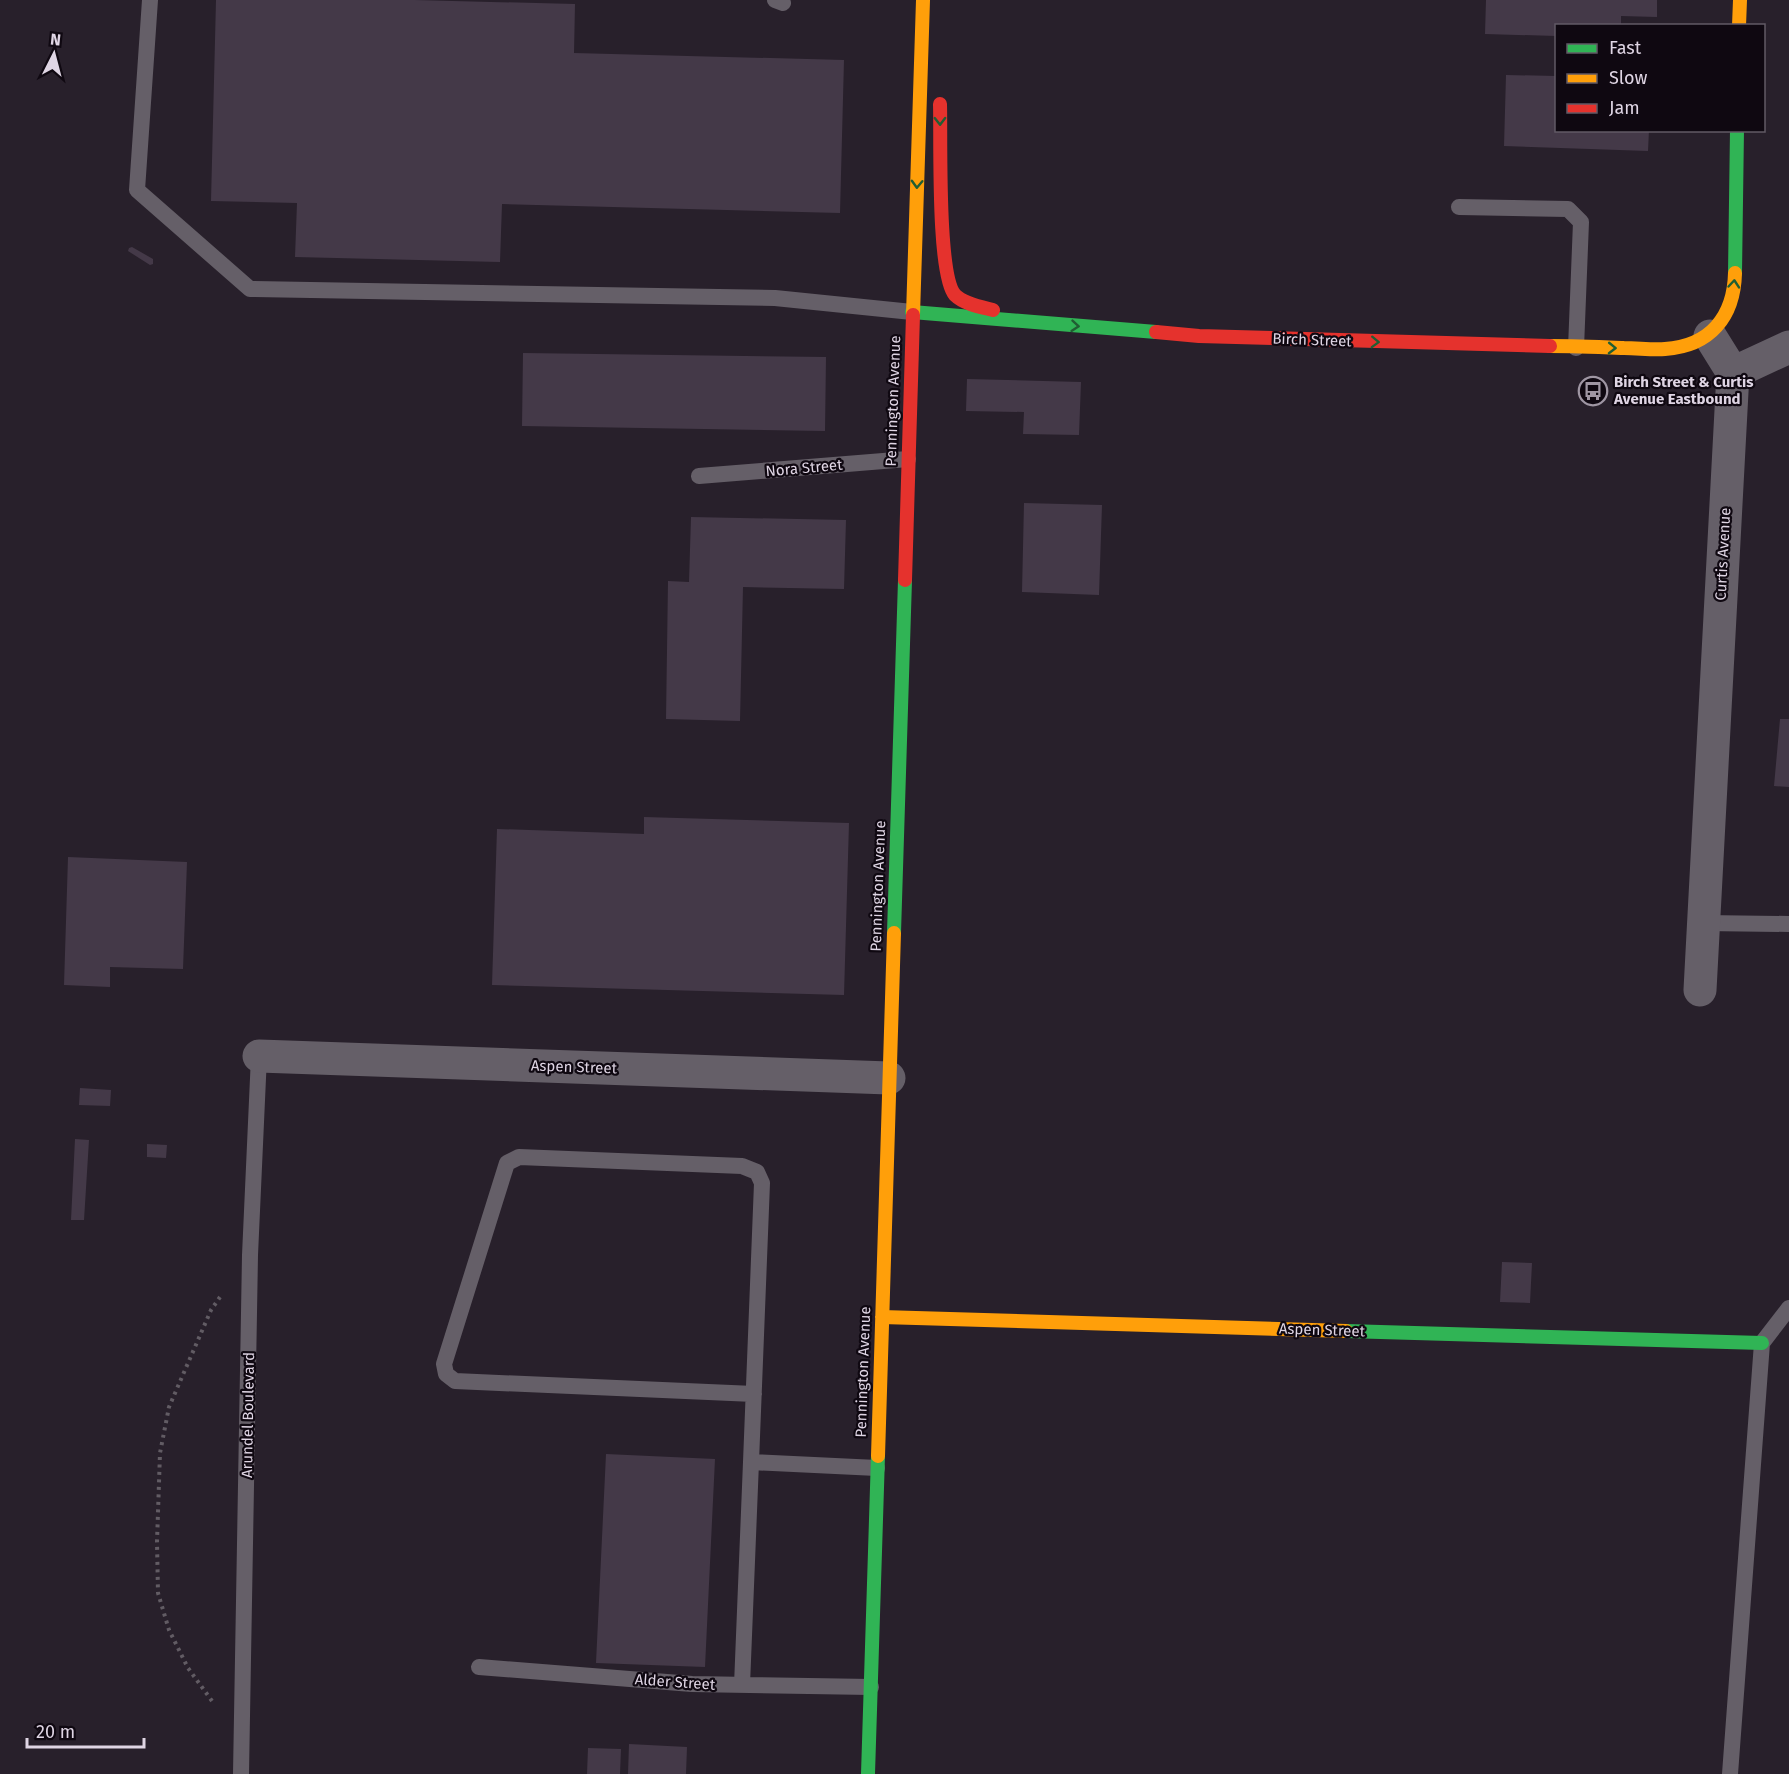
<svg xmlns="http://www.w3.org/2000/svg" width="1789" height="1774" viewBox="0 0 1789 1774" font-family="'Fira Sans',sans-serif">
  <rect width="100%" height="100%" fill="#28202b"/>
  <path fill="#443948" d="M 216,0 L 415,0 L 575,4 L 574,53 L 844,60 L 840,213 L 502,204 L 500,262 L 295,257 L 297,203 L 211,201 Z
    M 1486,0 L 1657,0 L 1657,17 L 1621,16 L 1621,26 L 1556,26 L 1556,36 L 1485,34 Z
    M 1506,75 L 1556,76 L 1556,130 L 1649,130 L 1648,151 L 1504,146 Z
    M 132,247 L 153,259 L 153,264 L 150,265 L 128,251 L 129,248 Z
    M 523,353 L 826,357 L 825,431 L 522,426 Z
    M 967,379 L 1081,382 L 1079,435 L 1023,434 L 1024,412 L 966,411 Z
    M 1024,503 L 1102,505 L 1099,595 L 1022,592 Z
    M 691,517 L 846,520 L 844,589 L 743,587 L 740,721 L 666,719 L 668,581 L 689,582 Z
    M 1780,719 L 1789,719 L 1789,787 L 1774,786 Z
    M 644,817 L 849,823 L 844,995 L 492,985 L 497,829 L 644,834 Z
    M 68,857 L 187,862 L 183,969 L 110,967 L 110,987 L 64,985 Z
    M 80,1088 L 111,1090 L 110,1106 L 79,1105 Z
    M 75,1139 L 89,1140 L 84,1220 L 71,1220 Z
    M 147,1144 L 167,1145 L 166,1158 L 147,1157 Z
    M 1502,1262 L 1532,1263 L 1530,1303 L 1500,1302 Z
    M 606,1454 L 715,1459 L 705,1667 L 596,1663 Z
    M 629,1744 L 687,1747 L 686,1774 L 628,1774 Z
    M 588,1748 L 621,1749 L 620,1774 L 587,1774 Z"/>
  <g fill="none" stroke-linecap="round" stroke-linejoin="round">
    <path stroke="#625c64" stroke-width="4" stroke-dasharray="3 4.5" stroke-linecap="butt" d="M 212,1701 L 188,1668 L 169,1630 L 158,1593 L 157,1542 L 160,1453 L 169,1407 L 211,1310 L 220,1297"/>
    <path stroke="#655f68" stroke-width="16" d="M 150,0 L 137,190 L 250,289 L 775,298 L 912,312
      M 775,0 L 783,3
      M 1459,207 L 1568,209 L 1581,222 L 1576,348
      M 699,476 L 908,459
      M 1703,923 L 1789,924
      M 754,1394 L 455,1381 L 446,1374 L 444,1364 L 507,1163 L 519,1157 L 742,1166 L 757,1172 L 762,1183 L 751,1462 L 877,1468
      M 479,1667 L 692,1684 L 871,1687
      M 742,1685 L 751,1462
      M 241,1774 L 250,1255 L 259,1056
      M 1730,1774 L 1762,1343 L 1789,1308"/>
    <path stroke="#655f68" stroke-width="33" d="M 1733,373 L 1789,347
      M 1700,990 L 1733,373 L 1710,336
      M 259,1056 L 889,1078"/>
    <path stroke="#30b455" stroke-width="14" d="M 1735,273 L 1737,130
      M 912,312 L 1156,332
      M 894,933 L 905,580
      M 1346,1331 L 1762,1343
      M 868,1774 L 878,1456"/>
    <path stroke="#ff9f0a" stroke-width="14" d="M 1739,26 L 1740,0
      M 913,315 L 923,0
      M 1550,346 C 1575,346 1599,347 1624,348 C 1638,348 1652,350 1665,349 C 1710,346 1734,317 1735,273
      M 882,1317 L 1346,1331
      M 878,1456 L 894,933"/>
    <path stroke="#e5322d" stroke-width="14" d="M 940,104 C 941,137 937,275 955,295 C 964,304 981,307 993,310
      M 1156,332 L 1199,336 L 1550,346
      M 905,580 L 913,315"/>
  </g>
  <defs><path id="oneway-chevron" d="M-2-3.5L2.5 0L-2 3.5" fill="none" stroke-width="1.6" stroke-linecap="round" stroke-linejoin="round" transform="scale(1.5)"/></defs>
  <g stroke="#205e33">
    <use href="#oneway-chevron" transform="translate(940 121) rotate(89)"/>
    <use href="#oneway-chevron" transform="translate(917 184) rotate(92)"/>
    <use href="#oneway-chevron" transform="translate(1734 284) rotate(-85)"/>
    <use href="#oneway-chevron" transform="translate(1075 326) rotate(5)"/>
    <use href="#oneway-chevron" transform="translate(1375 342) rotate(2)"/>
    <use href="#oneway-chevron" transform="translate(1612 348) rotate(1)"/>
  </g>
  <defs>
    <g id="bus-ring" transform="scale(1.5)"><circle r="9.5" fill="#0f0811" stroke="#9f96a3" stroke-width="1.5"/><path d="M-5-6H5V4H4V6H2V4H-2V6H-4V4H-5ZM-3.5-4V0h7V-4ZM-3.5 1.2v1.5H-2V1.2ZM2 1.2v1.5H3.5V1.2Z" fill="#9f96a3"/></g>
  </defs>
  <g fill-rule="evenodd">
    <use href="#bus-ring" x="1593" y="391"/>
  </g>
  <g text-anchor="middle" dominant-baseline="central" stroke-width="4.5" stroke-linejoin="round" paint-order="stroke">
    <g font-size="15" fill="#dfd5e4" stroke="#0f0811">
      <text transform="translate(1312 340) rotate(2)">Birch Street</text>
      <text transform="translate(893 401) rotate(-88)">Pennington Avenue</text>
      <text transform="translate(804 468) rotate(-5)">Nora Street</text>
      <text transform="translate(1723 554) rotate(-87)">Curtis Avenue</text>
      <text transform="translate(878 886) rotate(-88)">Pennington Avenue</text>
      <text transform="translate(574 1067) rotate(2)">Aspen Street</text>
      <text transform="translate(1322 1330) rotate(2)">Aspen Street</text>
      <text transform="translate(863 1372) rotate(-88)">Pennington Avenue</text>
      <text transform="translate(248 1415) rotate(-89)">Arundel Boulevard</text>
      <text transform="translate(675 1682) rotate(4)">Alder Street</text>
    </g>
    <g font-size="15" font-weight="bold" fill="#dfd5e4" stroke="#0f0811" text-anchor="start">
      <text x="1614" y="382">Birch Street &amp; Curtis<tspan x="1614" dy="17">Avenue Eastbound</tspan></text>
    </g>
  </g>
  <rect x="1555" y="24" width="210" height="108" fill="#0f0811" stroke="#625a65" stroke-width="1.5"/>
  <rect x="1567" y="44" width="30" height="9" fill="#30b455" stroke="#625a65" stroke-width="1.5"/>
  <text x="1609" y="54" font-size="18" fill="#dfd5e4">Fast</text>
  <rect x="1567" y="74" width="30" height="9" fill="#ff9f0a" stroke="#625a65" stroke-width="1.5"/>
  <text x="1609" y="84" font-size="18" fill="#dfd5e4">Slow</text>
  <rect x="1567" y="104" width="30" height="9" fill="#e5322d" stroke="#625a65" stroke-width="1.5"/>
  <text x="1609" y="114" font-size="18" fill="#dfd5e4">Jam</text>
  <g transform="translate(54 54) rotate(6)" stroke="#0f0811" stroke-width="4.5" paint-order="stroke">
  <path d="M0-4.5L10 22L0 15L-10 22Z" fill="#dfd5e4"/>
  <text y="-9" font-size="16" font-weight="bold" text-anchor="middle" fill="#dfd5e4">N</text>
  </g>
  <path d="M27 1738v9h117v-9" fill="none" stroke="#dfd5e4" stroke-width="3"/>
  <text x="36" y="1738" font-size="18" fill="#dfd5e4" stroke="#0f0811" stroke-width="4.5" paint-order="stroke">20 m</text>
</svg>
